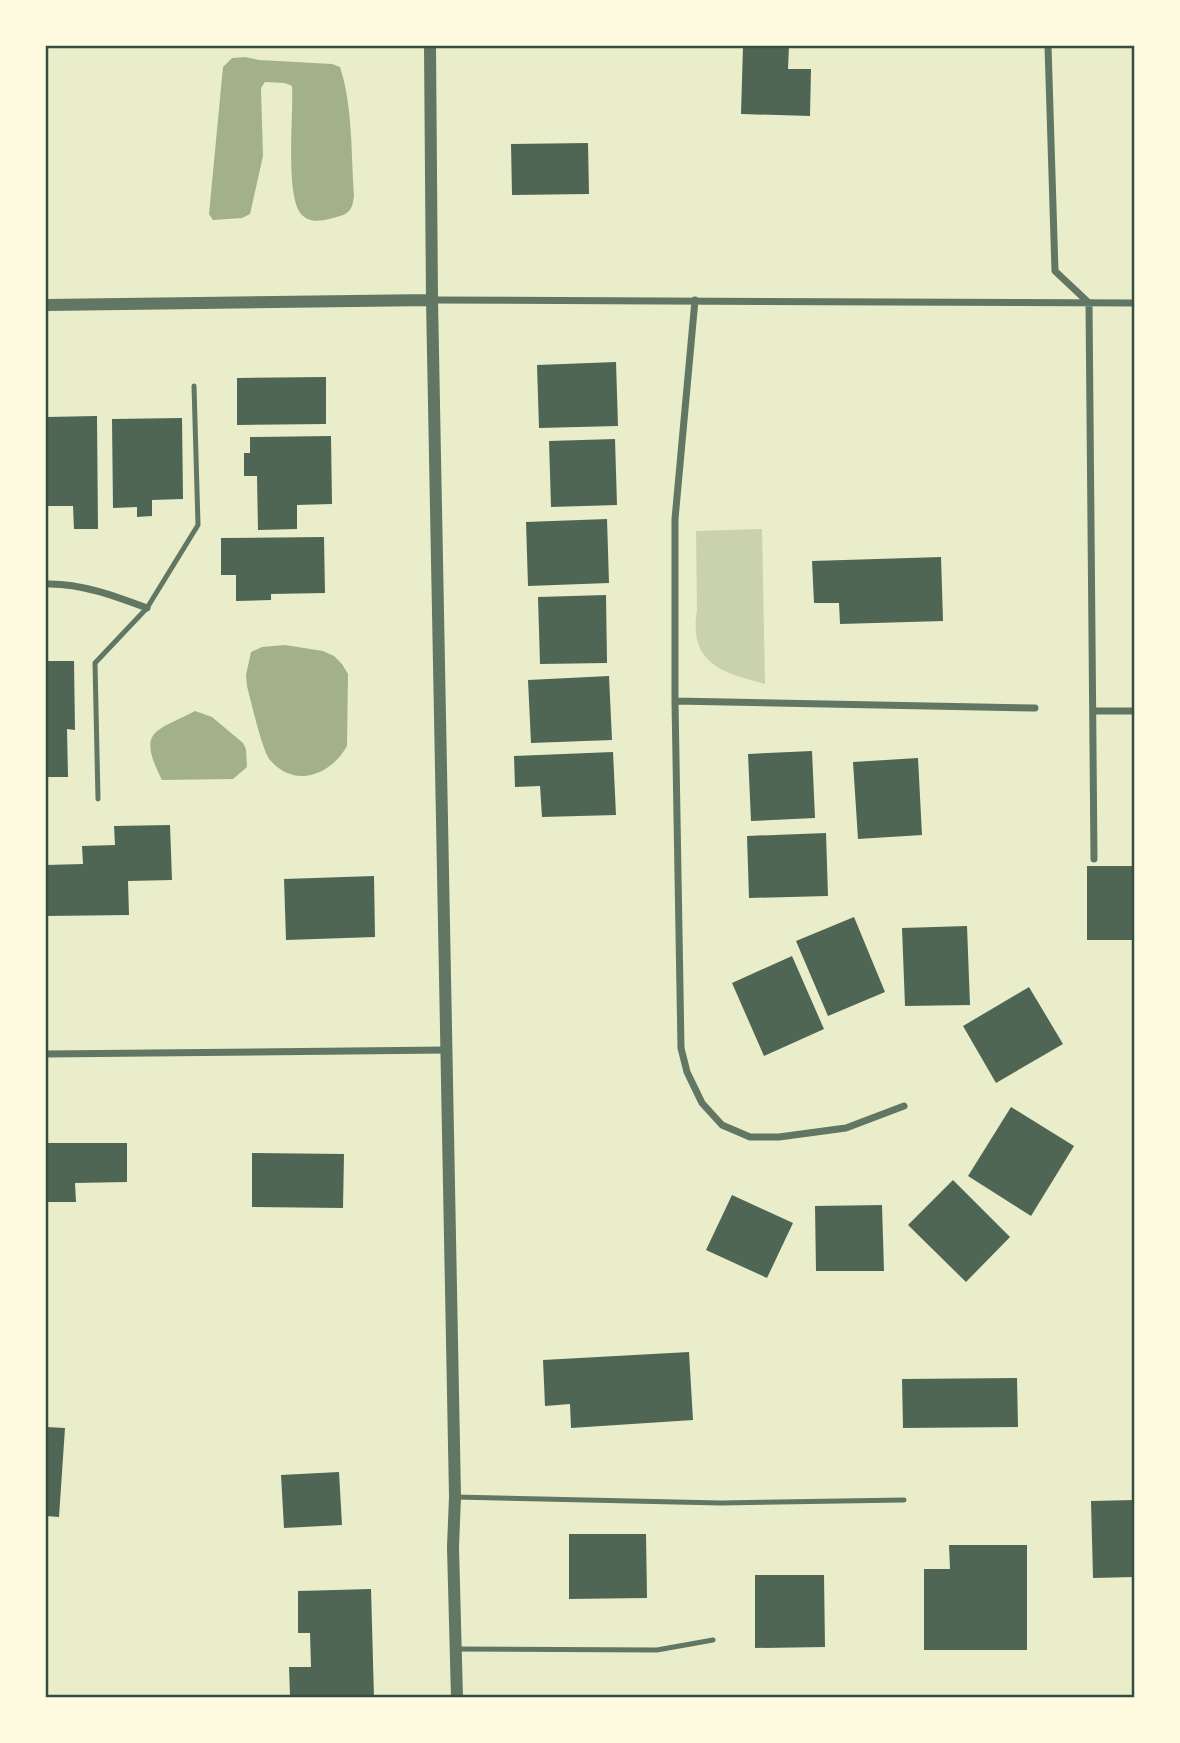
<svg xmlns="http://www.w3.org/2000/svg" width="1180" height="1743" viewBox="0 0 1180 1743" font-family="Helvetica,sans-serif">
  <rect width="100%" height="100%" fill="#e9edc9"/>
  <path fill="#cad2ad" d="M 762,529 L 765,684 C 723,673 688,664 697,610 L 696,531 Z"/>
  <path fill="#a3b18a" d="M 245,57 L 259,60 L 332,64 L 340,67 C 353,107 351,154 354,195 C 353,206 351,213 340,216 C 329,219 313,225 303,216 C 284,201 294,112 292,86 L 285,83 L 265,82 L 261,88 L 263,156 L 250,214 L 242,218 L 213,220 L 209,214 L 223,67 L 232,58 Z
    M 285,645 L 323,651 L 334,656 L 342,664 L 348,674 L 347,746 C 331,775 295,789 270,760 C 262,750 251,701 247,686 L 246,675 L 251,652 L 262,647 Z
    M 195,711 L 212,717 L 243,743 L 246,749 L 247,767 L 233,779 L 162,780 C 136,729 156,732 195,711 Z"/>
  <path fill="#4f6655" d="M 743,46 L 789,46 L 788,69 L 811,69 L 810,116 L 741,114 Z
    M 588,143 L 589,194 L 512,195 L 511,144 Z
    M 616,362 L 618,426 L 539,428 L 537,365 Z
    M 326,377 L 326,424 L 237,425 L 237,378 Z
    M 97,416 L 98,529 L 74,529 L 73,506 L 46,506 L 46,417 Z
    M 182,418 L 183,499 L 152,500 L 152,516 L 137,517 L 137,507 L 113,508 L 112,419 Z
    M 331,436 L 332,504 L 297,505 L 297,529 L 258,530 L 257,476 L 244,476 L 244,453 L 250,453 L 250,437 Z
    M 615,439 L 617,505 L 551,507 L 549,441 Z
    M 607,519 L 609,583 L 528,586 L 526,522 Z
    M 324,537 L 325,593 L 271,594 L 271,600 L 236,601 L 236,575 L 221,575 L 221,538 Z
    M 941,557 L 943,621 L 840,624 L 839,603 L 814,603 L 812,561 Z
    M 606,595 L 607,663 L 540,664 L 538,597 Z
    M 46,661 L 74,661 L 75,730 L 67,729 L 68,777 L 46,777 Z
    M 609,676 L 612,740 L 531,743 L 528,680 Z
    M 812,751 L 815,818 L 751,821 L 748,754 Z
    M 613,752 L 616,815 L 542,817 L 540,786 L 515,787 L 514,756 Z
    M 918,758 L 922,835 L 858,839 L 853,762 Z
    M 170,825 L 172,880 L 128,881 L 129,915 L 46,916 L 46,865 L 83,864 L 82,846 L 115,845 L 114,826 Z
    M 826,833 L 828,896 L 749,898 L 747,836 Z
    M 1087,866 L 1134,866 L 1134,940 L 1087,940 Z
    M 374,876 L 375,937 L 286,940 L 284,879 Z
    M 854,917 L 885,992 L 828,1016 L 796,941 Z
    M 967,926 L 970,1005 L 905,1006 L 902,928 Z
    M 792,956 L 824,1029 L 764,1056 L 732,983 Z
    M 1029,987 L 1063,1044 L 996,1083 L 963,1026 Z
    M 1011,1107 L 1074,1146 L 1031,1216 L 968,1176 Z
    M 46,1143 L 127,1143 L 127,1182 L 75,1183 L 76,1202 L 48,1202 L 48,1185 L 46,1185 Z
    M 252,1153 L 344,1154 L 343,1208 L 252,1207 Z
    M 953,1180 L 1010,1237 L 966,1282 L 908,1225 Z
    M 732,1195 L 793,1223 L 767,1278 L 706,1250 Z
    M 882,1205 L 884,1271 L 816,1271 L 815,1206 Z
    M 689,1352 L 693,1420 L 571,1428 L 570,1404 L 545,1406 L 543,1360 Z
    M 1017,1378 L 1018,1427 L 903,1428 L 902,1379 Z
    M 46,1427 L 65,1428 L 59,1517 L 46,1516 Z
    M 339,1472 L 342,1525 L 284,1528 L 281,1475 Z
    M 1134,1500 L 1134,1577 L 1093,1578 L 1091,1501 Z
    M 569,1534 L 646,1534 L 647,1598 L 569,1599 Z
    M 949,1545 L 1027,1545 L 1027,1650 L 924,1650 L 924,1569 L 950,1569 Z
    M 755,1575 L 824,1575 L 825,1647 L 755,1648 Z
    M 371,1589 L 374,1698 L 307,1698 L 307,1695 L 290,1695 L 289,1667 L 311,1667 L 310,1633 L 298,1633 L 298,1591 Z"/>
  <g fill="none" stroke-linecap="round" stroke-linejoin="round">
    <path stroke="#617663" stroke-width="5" d="M 98,799 L 95,663 L 147,608 L 198,525 L 194,386
      M 455,1497 L 721,1503 L 904,1500
      M 455,1649 L 657,1650 L 713,1640"/>
    <path stroke="#617663" stroke-width="7" d="M 1048,46 L 1055,271 L 1089,303 L 1094,859
      M 432,300 L 1134,303
      M 695,300 L 675,519 L 675,701 L 681,1048 L 687,1072 L 702,1103 L 722,1125 L 750,1137 L 779,1137 L 846,1128 L 904,1106
      M 46,584 C 80,583 115,596 147,608
      M 675,701 L 1035,708
      M 1093,711 L 1134,711
      M 46,1054 L 446,1050"/>
    <path stroke="#617663" stroke-width="12" d="M 430,46 L 432,300 L 455,1497 L 453,1547 L 457,1698
      M 46,305 L 432,300"/>
  </g>
  <rect width="1180" height="1743" fill="none" stroke="#fefae0" stroke-width="94"/>
  <rect x="47" y="47" width="1086" height="1649" fill="none" stroke="#344e41" stroke-width="2.5"/>
</svg>
